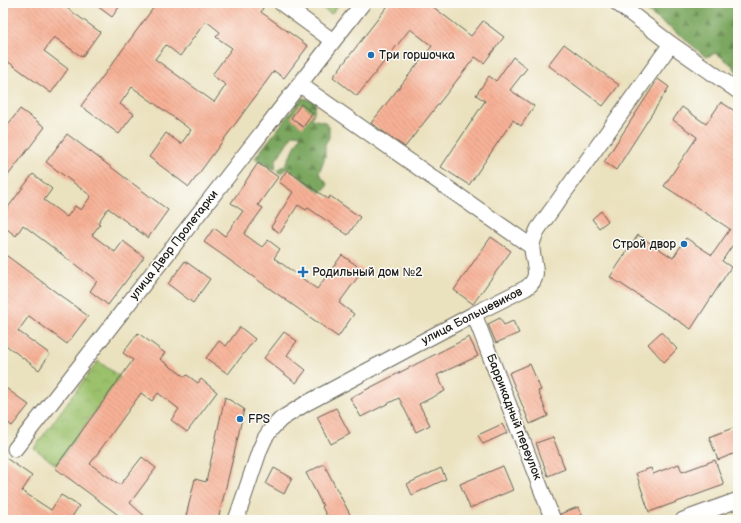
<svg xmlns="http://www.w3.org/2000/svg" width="741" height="523" viewBox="0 0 741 523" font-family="'Balsamiq Sans',sans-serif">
  <defs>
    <pattern id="forest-firs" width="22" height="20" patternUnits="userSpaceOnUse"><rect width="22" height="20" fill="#7ca760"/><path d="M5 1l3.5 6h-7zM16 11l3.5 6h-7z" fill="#65874e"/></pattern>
    <pattern id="park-crowns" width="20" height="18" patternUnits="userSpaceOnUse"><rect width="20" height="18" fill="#9bc16c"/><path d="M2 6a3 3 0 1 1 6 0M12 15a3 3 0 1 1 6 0" fill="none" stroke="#85a55d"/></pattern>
    <pattern id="building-back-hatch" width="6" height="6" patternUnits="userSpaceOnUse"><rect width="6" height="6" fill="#f7b196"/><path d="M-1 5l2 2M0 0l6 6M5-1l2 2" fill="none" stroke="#d39881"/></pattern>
  </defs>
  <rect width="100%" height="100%" fill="#fdfcf7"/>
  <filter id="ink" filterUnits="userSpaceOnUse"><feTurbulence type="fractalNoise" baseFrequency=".025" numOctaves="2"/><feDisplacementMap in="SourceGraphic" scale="8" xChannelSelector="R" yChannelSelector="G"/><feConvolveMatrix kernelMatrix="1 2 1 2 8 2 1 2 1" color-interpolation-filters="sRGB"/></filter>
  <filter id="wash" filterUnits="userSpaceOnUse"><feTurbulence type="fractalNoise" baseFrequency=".012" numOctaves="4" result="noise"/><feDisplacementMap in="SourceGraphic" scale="16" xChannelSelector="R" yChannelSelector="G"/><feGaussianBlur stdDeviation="0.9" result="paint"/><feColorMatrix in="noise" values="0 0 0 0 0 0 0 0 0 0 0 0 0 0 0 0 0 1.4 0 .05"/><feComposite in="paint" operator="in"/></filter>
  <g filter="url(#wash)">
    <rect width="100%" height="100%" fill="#eae1be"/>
    <path fill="url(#forest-firs)" stroke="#4c623e" d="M 636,3 L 738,3 L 738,74 L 732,65 L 716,53 L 706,57 L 681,36 Z
      M 302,98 L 317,101 L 312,119 L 325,122 L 329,128 L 329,138 L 325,144 L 325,157 L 319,173 L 328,185 L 321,193 L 288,168 L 281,174 L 277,171 L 286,164 L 301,135 L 293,134 L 276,160 L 275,170 L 255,158 Z"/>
    <path fill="url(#park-crowns)" stroke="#5c6e44" d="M 315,3 L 340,3 L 331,14 Z
      M 98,361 L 120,377 L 56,465 L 34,448 Z"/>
    <g id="blocks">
      <path fill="url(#building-back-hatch)" fill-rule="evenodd" d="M 3,3 L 60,3 L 100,32 L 82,57 L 54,37 L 44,51 L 68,69 L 51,93 L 3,58 Z
        M 93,3 L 122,3 L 112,17 Z
        M 157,3 L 256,3 L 263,8 L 261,12 L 308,46 L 284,78 L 274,71 L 189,187 L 149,157 L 166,133 L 181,144 L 191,130 L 132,87 L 120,104 L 134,114 L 119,134 L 81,106 ZM 206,21 L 220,32 L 216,37 L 232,48 L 212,75 L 226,85 L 214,102 L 155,59 L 166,45 L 180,56 Z
        M 390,3 L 428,3 L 471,36 L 483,21 L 504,37 L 484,63 L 475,57 L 405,147 L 371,123 L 432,46 L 410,29 L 357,96 L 333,77 Z
        M 564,44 L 619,85 L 603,106 L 548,65 Z
        M 513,57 L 527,68 L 510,90 L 534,106 L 521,126 L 513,120 L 469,185 L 441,167 L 485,101 L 476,95 L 489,76 L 496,81 Z
        M 658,79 L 669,87 L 616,170 L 604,162 Z
        M 721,102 L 738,113 L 738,237 L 722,261 L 731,267 L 691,329 L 610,277 L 638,235 L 673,258 L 686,238 L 712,255 L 730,229 L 664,186 L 697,137 L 673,120 L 682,107 L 706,124 Z
        M 301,104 L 313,113 L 303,127 L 291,118 Z
        M 20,109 L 45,127 L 3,182 L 3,131 Z
        M 67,134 L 168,210 L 148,238 L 108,208 L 98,223 L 100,224 L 92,235 L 115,252 L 123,241 L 144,257 L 108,305 L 90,291 L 97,281 L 23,225 L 16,236 L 3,226 L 3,214 L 33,174 L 52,189 L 44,200 L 67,217 L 75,206 L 81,210 L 91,196 L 46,162 Z
        M 258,163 L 278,177 L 258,205 L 263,208 L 244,234 L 262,247 L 268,240 L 280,249 L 274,258 L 317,289 L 342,255 L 363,270 L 339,303 L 354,314 L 338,337 L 204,242 L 214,228 L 225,236 L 243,211 L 231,203 Z
        M 287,170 L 328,199 L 330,196 L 360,217 L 348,235 L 308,208 L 306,210 L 298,205 L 280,233 L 271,227 L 293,192 L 279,182 Z
        M 601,211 L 608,221 L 599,228 L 592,219 Z
        M 491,237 L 511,251 L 473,304 L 454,290 Z
        M 3,253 L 88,316 L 67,344 L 29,316 L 18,331 L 50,354 L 39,370 L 3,343 Z
        M 185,261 L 210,279 L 193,303 L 168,284 Z
        M 500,318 L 504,325 L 513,321 L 519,333 L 496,343 L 488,324 Z
        M 240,327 L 255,339 L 228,374 L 206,358 L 219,341 L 226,346 Z
        M 284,332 L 297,341 L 287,355 L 306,370 L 296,383 L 264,358 Z
        M 661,332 L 677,349 L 664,362 L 648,344 Z
        M 138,333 L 165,353 L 160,359 L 185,377 L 187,375 L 198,383 L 201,379 L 217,392 L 187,432 L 171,420 L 179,409 L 158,393 L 152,401 L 141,393 L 90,464 L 120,485 L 142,457 L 156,468 L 130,503 L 149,520 L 125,520 L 55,468 L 133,360 L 123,353 Z
        M 469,337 L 478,356 L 437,375 L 445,391 L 419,404 L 430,425 L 416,432 L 399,398 L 361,417 L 350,398 Z
        M 530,364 L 541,390 L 538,391 L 548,416 L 530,424 L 509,373 Z
        M 3,386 L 29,405 L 12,426 L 3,419 Z
        M 225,397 L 244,409 L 238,437 L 218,520 L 197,520 L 197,518 L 186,516 L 195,479 L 206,482 Z
        M 336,408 L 350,434 L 331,444 L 317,417 Z
        M 502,424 L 507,433 L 483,444 L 478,435 Z
        M 738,426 L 738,452 L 718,460 L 709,437 Z
        M 553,437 L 565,469 L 548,476 L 536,443 Z
        M 3,456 L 32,476 L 22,491 L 51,510 L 61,495 L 79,506 L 70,520 L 3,520 Z
        M 715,460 L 724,485 L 649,512 L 636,473 L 651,468 L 653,474 L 679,464 L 682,472 Z
        M 324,464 L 336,488 L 353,520 L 329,520 L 322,507 L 323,506 L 306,473 Z
        M 503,466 L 513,490 L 470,508 L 460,484 Z
        M 274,468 L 292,478 L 284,494 L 266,484 Z
        M 441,468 L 446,479 L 412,495 L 407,484 Z
        M 578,507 L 584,520 L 562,520 L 560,514 Z"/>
    </g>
  </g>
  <g filter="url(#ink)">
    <use href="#blocks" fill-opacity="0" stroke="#646155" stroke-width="1"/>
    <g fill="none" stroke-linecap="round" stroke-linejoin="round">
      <g stroke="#646155" stroke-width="17">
        <path id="minor" d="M 281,3 L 333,41
          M 617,3 L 671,44 L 738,91
          M 299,84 L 532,247
          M 474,314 L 553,520
          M 15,449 L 363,3
          M 236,520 L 260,449 L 265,438 L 272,428 L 281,419 L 305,404 L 474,314 L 526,288 C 543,277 532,263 532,247 C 532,241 535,235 538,229 L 671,44
          M 683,520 L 738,500"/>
      </g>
      <use href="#minor" stroke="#fff" stroke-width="15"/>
    </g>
  </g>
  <g fill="#1f6fb2" stroke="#fdfcf7" stroke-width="1.5">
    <circle cx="371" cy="55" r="4"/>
    <circle cx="684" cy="244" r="4"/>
    <path d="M301 266h4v4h4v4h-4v4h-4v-4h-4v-4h4z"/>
    <circle cx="240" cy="419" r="4"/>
  </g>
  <g text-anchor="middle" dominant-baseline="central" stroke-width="3" stroke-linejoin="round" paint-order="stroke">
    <g font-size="12" fill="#1c1c1c" stroke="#fdfcf7" text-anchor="start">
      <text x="379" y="55">Три горшочка</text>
      <text x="676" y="244" text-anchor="end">Строй двор</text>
      <text x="312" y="272">Родильный дом №2</text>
      <text x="248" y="419">FPS</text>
    </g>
    <g font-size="12" fill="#1c1c1c" stroke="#fdfcf7">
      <text transform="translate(174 245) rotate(-52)">улица Двор Пролетарки</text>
      <text transform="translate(472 316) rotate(-27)">улица Большевиков</text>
      <text transform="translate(514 417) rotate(69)">Баррикадный переулок</text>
    </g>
  </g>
  <rect width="741" height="523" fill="none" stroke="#fdfcf7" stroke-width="16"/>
</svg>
